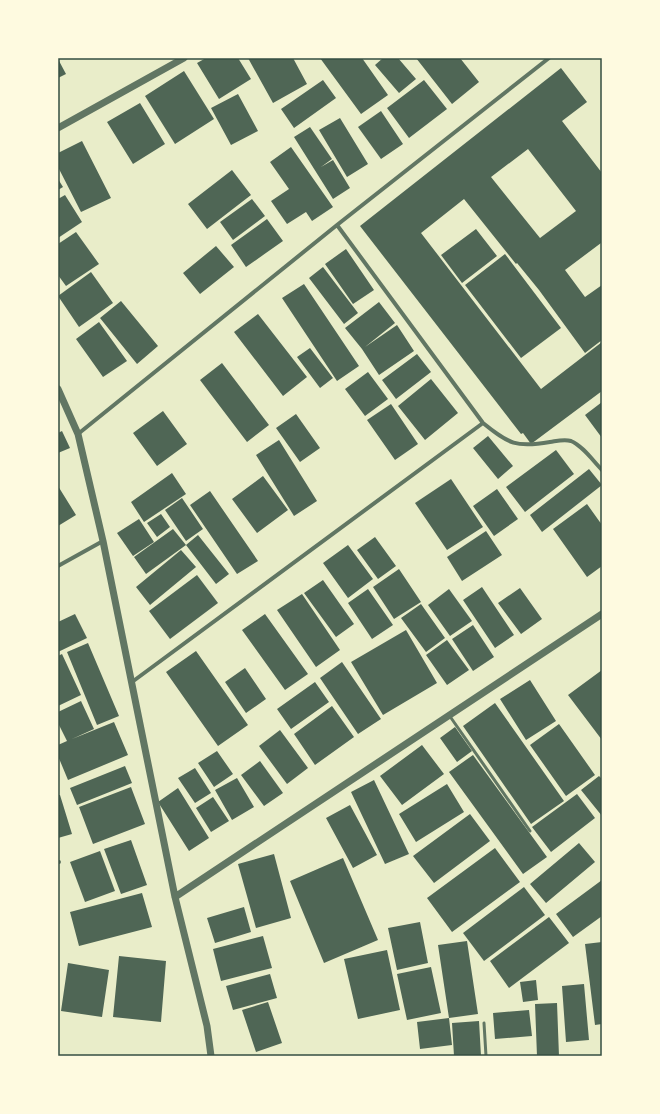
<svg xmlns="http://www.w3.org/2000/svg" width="660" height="1114" viewBox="0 0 660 1114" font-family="'Sofia Sans Condensed',sans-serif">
  <rect width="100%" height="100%" fill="#e9edc9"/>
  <path fill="#4f6655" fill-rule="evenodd" d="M 206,58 L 238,58 L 251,79 L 219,99 L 197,63 Z
    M 248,58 L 293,58 L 307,84 L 273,103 Z
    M 320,58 L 362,58 L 388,95 L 361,114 Z
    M 383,58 L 398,58 L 416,79 L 399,93 L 375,65 Z
    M 416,58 L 460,58 L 479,82 L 452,104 Z
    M 58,59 L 66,74 L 58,78 Z
    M 561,68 L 587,102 L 562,121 L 602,173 L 602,245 L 601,243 L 565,270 L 585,297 L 602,285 L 602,340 L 585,353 L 539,290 L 517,263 L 516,264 L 464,199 L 421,233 L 541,389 L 602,342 L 602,391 L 531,444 L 523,433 L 521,434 L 360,226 ZM 528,149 L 576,211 L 540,238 L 491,177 Z
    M 184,71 L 214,119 L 175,144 L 145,96 Z
    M 323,80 L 336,98 L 294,128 L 281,109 Z
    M 424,80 L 447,109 L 409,138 L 387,108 Z
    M 238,94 L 258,131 L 231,145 L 211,108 Z
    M 140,103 L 165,144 L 133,164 L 107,122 Z
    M 381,111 L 403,144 L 381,159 L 358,127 Z
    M 340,118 L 368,164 L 347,177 L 319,130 Z
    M 310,127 L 332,159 L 321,167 L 333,160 L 350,188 L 333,199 L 294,137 Z
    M 82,141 L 111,198 L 81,212 L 58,167 L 58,153 Z
    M 291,147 L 333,207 L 312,221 L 306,212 L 287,224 L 271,201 L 289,189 L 270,162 Z
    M 232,170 L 251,195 L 207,229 L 188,204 Z
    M 58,179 L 63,187 L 58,190 Z
    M 65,195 L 82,222 L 58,238 L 58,199 Z
    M 252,199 L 265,216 L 233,240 L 220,222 Z
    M 267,219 L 283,241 L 246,267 L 231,245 Z
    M 476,229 L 497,256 L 462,283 L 441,255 Z
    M 76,232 L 99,264 L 66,286 L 58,275 L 58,244 Z
    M 216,246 L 234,267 L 200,294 L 183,273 Z
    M 346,249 L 374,290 L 353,304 L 325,264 Z
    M 505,254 L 561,328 L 521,358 L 465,285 Z
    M 323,267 L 358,313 L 344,324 L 309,278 Z
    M 91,272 L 113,303 L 79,327 L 58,296 Z
    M 304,284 L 359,366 L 337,381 L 282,298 Z
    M 121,301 L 158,346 L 137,364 L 100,318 Z
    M 379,302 L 395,323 L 365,347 L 397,325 L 414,351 L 379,375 L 362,349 L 345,328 Z
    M 258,314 L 307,377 L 283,396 L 234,332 Z
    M 99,322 L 127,361 L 103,377 L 76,339 Z
    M 310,348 L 333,378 L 320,388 L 297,357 Z
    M 417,354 L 431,372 L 396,399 L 382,380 Z
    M 222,363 L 269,425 L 247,442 L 200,380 Z
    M 368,372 L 388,399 L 365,416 L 345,389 Z
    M 431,379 L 458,413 L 425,440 L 398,406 Z
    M 602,402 L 602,438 L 585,415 Z
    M 391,404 L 418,444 L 395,460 L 367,420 Z
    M 163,411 L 187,444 L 157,466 L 133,433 Z
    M 296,414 L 320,448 L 300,462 L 276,428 Z
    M 62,431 L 70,448 L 58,453 L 58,433 Z
    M 488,436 L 513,466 L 498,479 L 473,448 Z
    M 279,440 L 317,501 L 294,516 L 256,455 Z
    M 556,450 L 574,474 L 525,512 L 506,487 Z
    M 589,469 L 602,485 L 542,532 L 530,515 Z
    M 172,473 L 186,494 L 144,522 L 131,502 Z
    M 263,476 L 288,510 L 257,533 L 232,499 Z
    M 451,479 L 483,527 L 447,550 L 415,503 Z
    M 58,486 L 76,515 L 58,526 Z
    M 497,489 L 518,519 L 494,536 L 473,506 Z
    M 210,491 L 258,561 L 237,574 L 190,505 Z
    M 182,498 L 203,529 L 186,541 L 165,510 Z
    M 587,504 L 602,525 L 602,566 L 587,577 L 553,529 Z
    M 161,514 L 170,527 L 157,537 L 147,523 Z
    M 139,519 L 154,542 L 133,556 L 117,533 Z
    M 173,529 L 186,545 L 146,574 L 134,557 Z
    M 486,531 L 502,555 L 462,581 L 447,557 Z
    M 198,535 L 229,574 L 216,584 L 186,545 Z
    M 375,537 L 396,566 L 378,579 L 357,550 Z
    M 348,545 L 373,579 L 348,598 L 323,563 Z
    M 181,550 L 196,567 L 150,605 L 136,587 Z
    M 399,569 L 421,602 L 394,619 L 373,587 Z
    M 197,575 L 218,603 L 170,639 L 149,611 Z
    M 323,580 L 354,624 L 336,637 L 304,593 Z
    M 482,587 L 514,635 L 495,648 L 463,600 Z
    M 520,588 L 542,619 L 521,634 L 498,603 Z
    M 368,589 L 393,625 L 372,639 L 348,603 Z
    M 449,589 L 472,621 L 450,636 L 428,605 Z
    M 302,594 L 340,650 L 316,667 L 277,610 Z
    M 421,604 L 445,638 L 426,652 L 401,618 Z
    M 75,614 L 87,638 L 58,652 L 58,622 Z
    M 265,614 L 308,674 L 285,690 L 242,630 Z
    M 473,625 L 494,657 L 473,671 L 452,639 Z
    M 406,630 L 437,683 L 383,715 L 351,662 Z
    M 447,640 L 469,670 L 447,685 L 426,655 Z
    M 88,643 L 119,716 L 97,725 L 67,652 Z
    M 196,651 L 248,725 L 218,746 L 166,672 Z
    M 62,654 L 81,695 L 58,706 L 58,656 Z
    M 342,662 L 381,719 L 358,734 L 320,678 Z
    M 245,668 L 266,699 L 246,713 L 225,682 Z
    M 602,670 L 602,740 L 568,695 Z
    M 530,680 L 556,721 L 526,740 L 500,699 Z
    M 315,682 L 329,702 L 291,729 L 277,709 Z
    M 81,701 L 94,729 L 72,739 L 114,722 L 128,755 L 68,780 L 58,756 L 58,745 L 67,741 L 58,723 L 58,712 Z
    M 495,703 L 564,801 L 531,824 L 463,726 Z
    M 332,706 L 354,737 L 315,765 L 294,734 Z
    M 559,724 L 595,775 L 566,796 L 530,745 Z
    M 455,727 L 472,751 L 457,762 L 440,738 Z
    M 280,730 L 308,768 L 287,784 L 259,746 Z
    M 422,745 L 444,774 L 402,805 L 380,776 Z
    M 217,751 L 233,774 L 214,787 L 198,763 Z
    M 473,755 L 547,857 L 523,874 L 449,772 Z
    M 260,761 L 283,793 L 264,806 L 241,775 Z
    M 125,766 L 132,783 L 77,805 L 70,788 Z
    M 195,768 L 211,793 L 195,803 L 178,778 Z
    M 599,776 L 602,779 L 602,816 L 581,790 Z
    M 237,778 L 254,807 L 232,820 L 215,790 Z
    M 374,780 L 409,854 L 385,864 L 351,792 Z
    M 447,784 L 464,812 L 416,842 L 399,814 Z
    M 131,787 L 145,824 L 93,844 L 79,807 Z
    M 178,788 L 209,838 L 189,851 L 158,802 Z
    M 577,794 L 595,818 L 551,852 L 532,827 Z
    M 58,795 L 60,795 L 72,834 L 58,838 Z
    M 213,797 L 229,821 L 211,832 L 196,808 Z
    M 350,805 L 377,855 L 353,868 L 326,818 Z
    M 470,814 L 490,841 L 434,883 L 413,856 Z
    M 131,840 L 147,885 L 121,894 L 104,849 Z
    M 579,843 L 595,862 L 546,903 L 530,884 Z
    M 495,848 L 520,882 L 452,932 L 427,898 Z
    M 100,851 L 115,891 L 85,902 L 70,862 Z
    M 274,854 L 291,918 L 256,928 L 238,864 Z
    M 343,858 L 378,940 L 324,963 L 290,881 Z
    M 602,880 L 602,916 L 573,937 L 556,914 Z
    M 524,887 L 545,915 L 484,961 L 463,933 Z
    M 142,893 L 152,927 L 79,946 L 70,912 Z
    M 244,907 L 251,932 L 215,943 L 207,918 Z
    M 549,917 L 569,943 L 509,988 L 490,961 Z
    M 420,922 L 428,963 L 397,970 L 388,928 Z
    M 263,936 L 272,968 L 221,981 L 213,949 Z
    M 467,941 L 478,1014 L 449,1018 L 438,945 Z
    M 602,942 L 602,1024 L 595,1025 L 585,944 Z
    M 387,950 L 400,1010 L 358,1019 L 344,959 Z
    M 119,956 L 166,961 L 161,1022 L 113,1017 Z
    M 68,963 L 109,970 L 102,1017 L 61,1011 Z
    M 431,967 L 441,1013 L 407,1020 L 397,974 Z
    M 270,974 L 277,998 L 233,1010 L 226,986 Z
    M 536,980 L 538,1000 L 523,1002 L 520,982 Z
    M 584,984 L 589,1040 L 566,1042 L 562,986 Z
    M 268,1002 L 282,1043 L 256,1052 L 242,1010 Z
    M 557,1003 L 559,1056 L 537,1056 L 535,1004 Z
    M 529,1010 L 532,1036 L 495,1039 L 493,1013 Z
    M 449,1018 L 452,1045 L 420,1049 L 417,1022 Z
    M 479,1021 L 481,1056 L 454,1056 L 452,1023 Z"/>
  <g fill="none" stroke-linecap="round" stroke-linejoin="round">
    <path stroke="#617663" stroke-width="3" d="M 449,715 L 530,831
      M 484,1023 L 486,1056"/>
    <path stroke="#617663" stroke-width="4" d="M 337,225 L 483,423 C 509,444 516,448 550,442 C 557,441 564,439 571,441 C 583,446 593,461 602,470
      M 78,434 L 337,225 L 549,58
      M 58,566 L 103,541
      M 132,682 L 483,423
      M 58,862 L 59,862"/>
    <path stroke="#617663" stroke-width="7" d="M 58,128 L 184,58
      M 58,389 L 78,434 L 103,541 L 175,897 L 207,1026 L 211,1056
      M 175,897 L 602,614"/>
  </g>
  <rect width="660" height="1114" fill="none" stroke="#fefae0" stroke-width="118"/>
  <rect x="59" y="59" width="542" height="996" fill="none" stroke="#344e41" stroke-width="1.5"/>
</svg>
